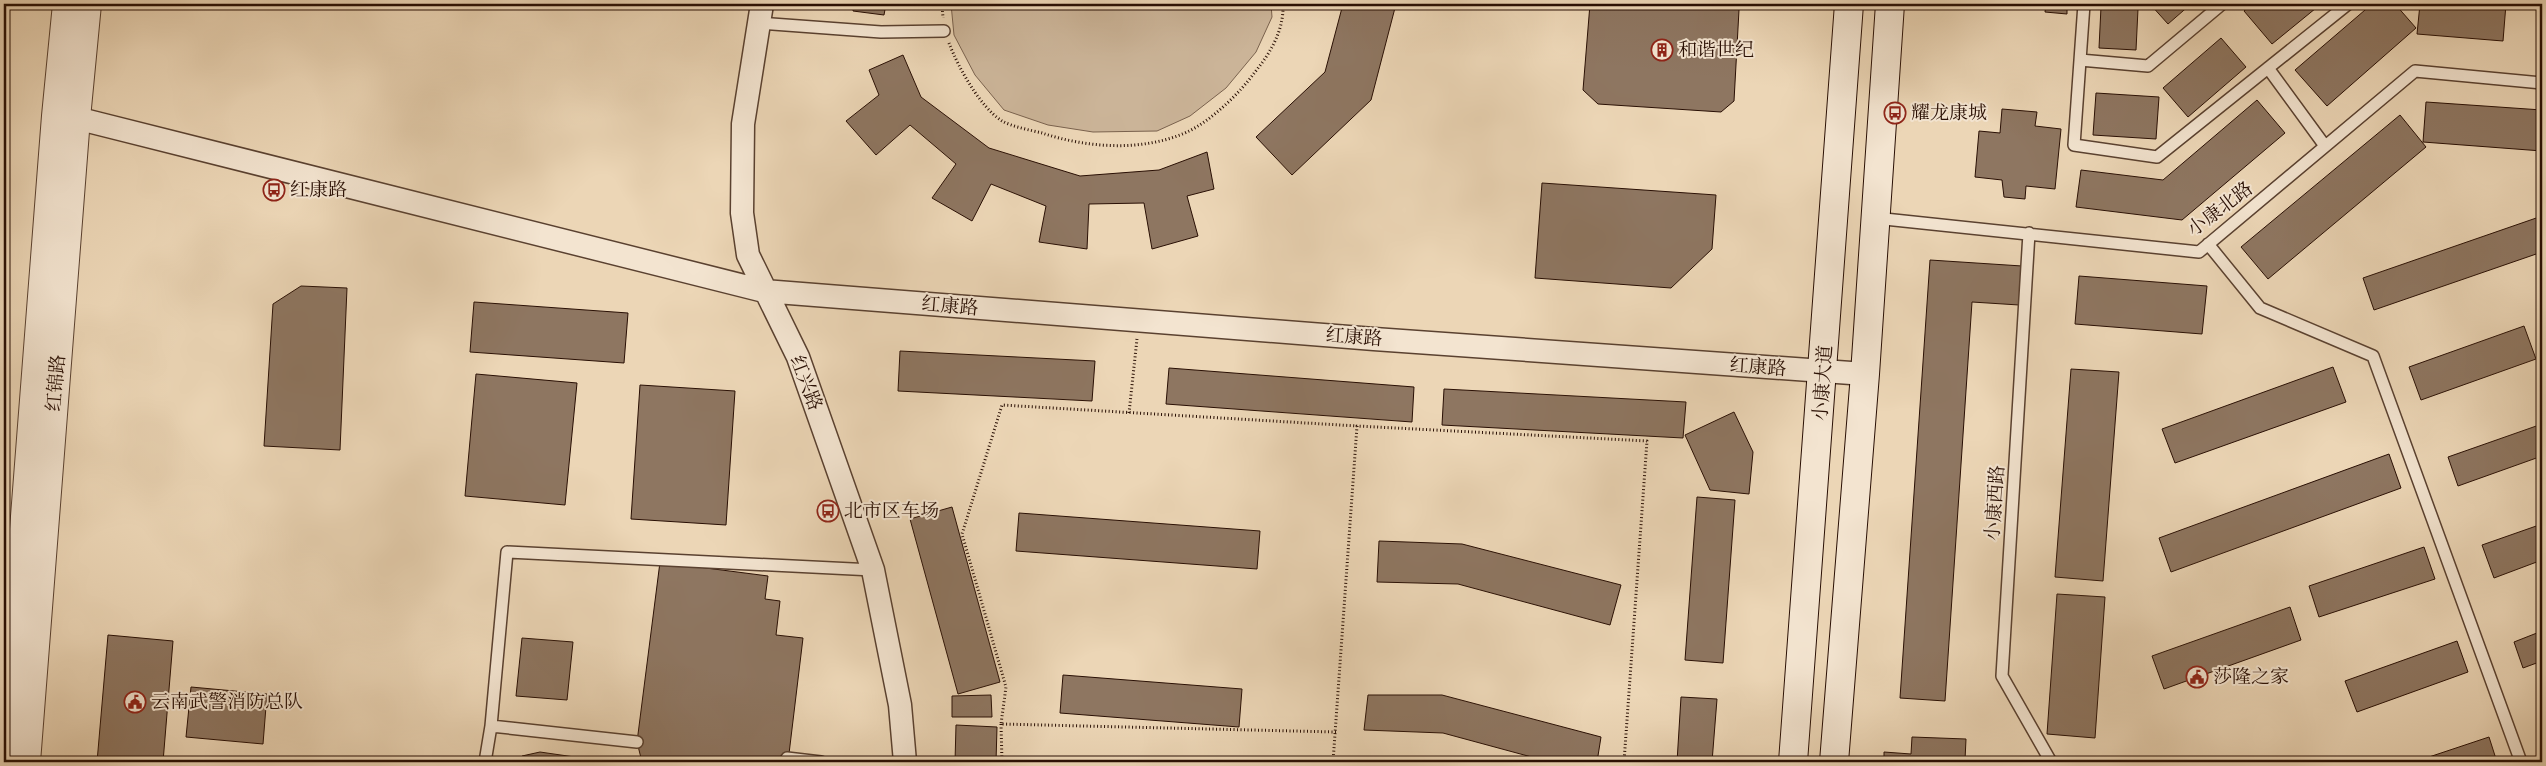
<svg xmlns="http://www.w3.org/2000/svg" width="2546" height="766" viewBox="0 0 2546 766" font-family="Alegreya,'Noto Serif SC',serif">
  <rect width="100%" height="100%" fill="#ecd6b6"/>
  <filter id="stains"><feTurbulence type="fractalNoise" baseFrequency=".004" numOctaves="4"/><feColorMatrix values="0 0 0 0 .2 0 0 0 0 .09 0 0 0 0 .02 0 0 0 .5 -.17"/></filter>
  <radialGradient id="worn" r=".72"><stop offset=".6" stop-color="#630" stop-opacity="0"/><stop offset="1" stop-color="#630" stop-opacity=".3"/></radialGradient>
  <path fill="#cbb498" stroke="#7a624e" d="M 951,4 L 1271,4 L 1272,17 L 1256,52 L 1226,88 L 1190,116 L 1157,131 L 1093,132 L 1048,125 L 1004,110 L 975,75 L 954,35 Z"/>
  <path fill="#8e7661" stroke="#290f04" d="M 854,4 L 886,4 L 884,15 L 853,11 Z
    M 1343,4 L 1396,4 L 1371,100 L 1292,175 L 1256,137 L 1325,72 Z
    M 1590,4 L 1732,4 L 1739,10 L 1734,101 L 1721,112 L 1598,104 L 1583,90 Z
    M 2046,4 L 2067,4 L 2067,14 L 2045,12 Z
    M 2150,4 L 2191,4 L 2168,24 Z
    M 2252,4 L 2321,4 L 2272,44 L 2244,11 Z
    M 2372,4 L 2395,4 L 2416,28 L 2327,106 L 2295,70 Z
    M 2420,4 L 2506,4 L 2503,41 L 2417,34 Z
    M 2101,7 L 2138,9 L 2136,50 L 2099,48 Z
    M 2221,38 L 2246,67 L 2188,117 L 2163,88 Z
    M 903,55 L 921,97 L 989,148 L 1080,176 L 1159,170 L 1207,152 L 1214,189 L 1187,196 L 1198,236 L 1152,249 L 1144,203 L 1089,204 L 1087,249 L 1039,242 L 1046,206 L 991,184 L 972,221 L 932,198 L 956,164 L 910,125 L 876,155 L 846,121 L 879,95 L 869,70 Z
    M 2096,93 L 2159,97 L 2156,139 L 2093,135 Z
    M 2257,100 L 2285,133 L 2182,220 L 2076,207 L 2081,170 L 2163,180 Z
    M 2426,102 L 2542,110 L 2542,151 L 2423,142 Z
    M 2002,109 L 2037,112 L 2035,126 L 2061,129 L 2055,189 L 2026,186 L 2025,199 L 2004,197 L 2002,180 L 1975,177 L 1979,131 L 2000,133 Z
    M 2400,115 L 2426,147 L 2268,279 L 2241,247 Z
    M 1542,183 L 1716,195 L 1712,249 L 1671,288 L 1535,278 Z
    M 2542,216 L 2542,252 L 2374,310 L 2363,278 Z
    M 1930,260 L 2022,266 L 2019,305 L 1972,302 L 1945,701 L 1900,698 Z
    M 2079,276 L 2207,286 L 2202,334 L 2075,324 Z
    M 301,286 L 347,288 L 340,450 L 264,446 L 273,304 Z
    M 474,302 L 628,313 L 624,363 L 470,352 Z
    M 2524,326 L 2536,359 L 2421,400 L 2409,367 Z
    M 900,351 L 1095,361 L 1092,401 L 898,391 Z
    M 2333,367 L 2346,402 L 2175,463 L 2162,429 Z
    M 1169,368 L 1414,387 L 1412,422 L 1166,404 Z
    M 2071,369 L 2119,372 L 2103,581 L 2055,577 Z
    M 476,374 L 577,383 L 565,505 L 465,496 Z
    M 640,385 L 735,391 L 726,525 L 631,519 Z
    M 1444,389 L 1686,402 L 1683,438 L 1442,425 Z
    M 1734,412 L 1753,452 L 1749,494 L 1710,490 L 1685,435 Z
    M 2542,424 L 2542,456 L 2458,486 L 2448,457 Z
    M 2389,454 L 2401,488 L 2171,572 L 2159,538 Z
    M 1697,497 L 1735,500 L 1723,663 L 1685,660 Z
    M 952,507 L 1000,682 L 958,694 L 910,519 Z
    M 1019,513 L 1260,531 L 1257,569 L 1016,551 Z
    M 2542,524 L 2542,560 L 2494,578 L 2482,545 Z
    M 1379,541 L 1462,544 L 1621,585 L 1610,625 L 1458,584 L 1377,582 Z
    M 2424,547 L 2435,579 L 2319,617 L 2309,586 Z
    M 660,562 L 768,576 L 765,599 L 780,601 L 776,635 L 803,638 L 788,762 L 642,762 L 637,742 Z
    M 2057,594 L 2105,597 L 2095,738 L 2047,734 Z
    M 2290,607 L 2301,640 L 2164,689 L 2152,656 Z
    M 2542,631 L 2542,661 L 2523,668 L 2514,642 Z
    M 108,635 L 173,641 L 163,762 L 97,762 Z
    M 522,638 L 573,642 L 567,700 L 516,696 Z
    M 2457,641 L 2468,672 L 2357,712 L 2345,681 Z
    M 1063,675 L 1242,689 L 1239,727 L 1060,713 Z
    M 191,687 L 267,694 L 263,744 L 186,737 Z
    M 991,695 L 992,717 L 952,717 L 952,696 Z
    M 1368,695 L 1442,695 L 1601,737 L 1597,762 L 1550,762 L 1443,733 L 1364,730 Z
    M 1681,697 L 1717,699 L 1712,762 L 1677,762 Z
    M 956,725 L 997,727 L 996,762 L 955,762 Z
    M 1912,737 L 1966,739 L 1965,760 L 1984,762 L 1884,762 L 1884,752 L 1911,754 Z
    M 2489,737 L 2497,762 L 2414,762 Z
    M 540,752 L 609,762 L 518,762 L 522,756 Z
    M 2120,758 L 2162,762 L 2120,762 Z"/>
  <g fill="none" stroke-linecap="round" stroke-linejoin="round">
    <g stroke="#5a4130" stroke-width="14">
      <path id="service" d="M 2084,4 L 2074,145 L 2157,157 L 2348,4
        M 758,23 L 881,32 L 944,31
        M 2080,60 L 2148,66 L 2222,4
        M 2268,68 L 2325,146
        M 1875,218 L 2199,252 L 2415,71 L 2542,83
        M 2029,233 L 2002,676 L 2051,762
        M 2208,244 L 2260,308 L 2373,356 L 2521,762
        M 491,726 L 637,742
        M 787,758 L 821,762
        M 485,762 L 491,726 L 507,552 L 873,570"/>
    </g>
    <g stroke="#5a4130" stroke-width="25">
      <path id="minor" d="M 762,4 L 743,124 L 742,213 L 748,255 L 798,357 L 873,570 L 900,705 L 905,762
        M 60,117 L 76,118 L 764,291 L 1374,339 L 1865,374"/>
    </g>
    <g stroke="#5a4130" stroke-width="30">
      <path id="tertiary" d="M 6,762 L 56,116 L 67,4
        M 26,762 L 76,118 L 87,4"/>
    </g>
    <g stroke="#290f04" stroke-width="30">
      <path id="secondary" d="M 1793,762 L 1849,4
        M 1834,762 L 1865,374 L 1890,4"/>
    </g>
    <path stroke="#290f04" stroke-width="3" stroke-dasharray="1 2.5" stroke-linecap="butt" d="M 942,4 L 943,18
      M 949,43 C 958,67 980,107 1002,121 C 1013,127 1030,130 1042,133 C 1087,148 1143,152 1187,132 C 1211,121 1240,93 1255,72 C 1271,52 1284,30 1283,4
      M 1129,413 L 1137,339
      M 1001,724 L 1002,762
      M 1336,732 L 1001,724 L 1006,687 L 962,534 L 1002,405 L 1357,426
      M 1333,762 L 1357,426 L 1647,441 L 1624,762"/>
    <use href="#service" stroke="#f3e4d0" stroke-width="11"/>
    <use href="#minor" stroke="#f3e4d0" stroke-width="22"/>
    <use href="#tertiary" stroke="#f3e4d0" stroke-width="28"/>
    <use href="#secondary" stroke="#f3e4d0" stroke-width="28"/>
  </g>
  <defs>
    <g id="building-ring" transform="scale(1.125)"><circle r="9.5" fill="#f3e4d0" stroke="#8f2418" stroke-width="1.5"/><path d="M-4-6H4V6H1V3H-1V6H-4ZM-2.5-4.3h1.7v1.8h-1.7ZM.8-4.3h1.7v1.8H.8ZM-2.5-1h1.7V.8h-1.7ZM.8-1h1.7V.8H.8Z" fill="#8f2418"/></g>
    <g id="bus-ring" transform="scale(1.125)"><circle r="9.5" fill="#f3e4d0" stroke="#8f2418" stroke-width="1.5"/><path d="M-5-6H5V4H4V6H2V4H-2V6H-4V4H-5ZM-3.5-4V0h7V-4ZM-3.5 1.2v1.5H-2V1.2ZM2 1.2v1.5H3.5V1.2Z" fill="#8f2418"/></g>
    <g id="civic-ring" transform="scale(1.125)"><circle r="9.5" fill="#f3e4d0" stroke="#8f2418" stroke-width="1.5"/><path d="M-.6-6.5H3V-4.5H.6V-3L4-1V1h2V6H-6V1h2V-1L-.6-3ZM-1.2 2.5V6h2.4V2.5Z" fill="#8f2418"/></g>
  </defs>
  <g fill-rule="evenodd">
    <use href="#building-ring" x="1662" y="50"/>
    <use href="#bus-ring" x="1895" y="113"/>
    <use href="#bus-ring" x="274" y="190"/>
    <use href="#bus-ring" x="828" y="511"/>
    <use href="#civic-ring" x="2197" y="677"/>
    <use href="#civic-ring" x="135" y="702"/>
  </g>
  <g text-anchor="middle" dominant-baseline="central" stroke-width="4" stroke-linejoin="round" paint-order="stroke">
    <g font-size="19" fill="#290f04" stroke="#f3e4d0" text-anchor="start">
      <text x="1678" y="50">和谐世纪</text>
      <text x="1911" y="113">耀龙康城</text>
      <text x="290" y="190">红康路</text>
      <text x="844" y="511">北市区车场</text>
      <text x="2213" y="677">莎隆之家</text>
      <text x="151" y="702">云南武警消防总队</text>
    </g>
    <g font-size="19" fill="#290f04" stroke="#f3e4d0">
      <text transform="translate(2220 209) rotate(-37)">小康北路</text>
      <text transform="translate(950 306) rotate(5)">红康路</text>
      <text transform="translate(1354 337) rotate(4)">红康路</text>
      <text transform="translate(1758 367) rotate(4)">红康路</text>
      <text transform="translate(56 383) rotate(-85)">红锦路</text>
      <text transform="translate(806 383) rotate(69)">红兴路</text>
      <text transform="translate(1823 383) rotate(-86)">小康大道</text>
      <text transform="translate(1995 503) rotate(-86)">小康西路</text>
    </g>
  </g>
  <rect width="2546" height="766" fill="none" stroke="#ecd6b6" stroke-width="20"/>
  <rect x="5" y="5" width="2536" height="756" fill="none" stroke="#290f04" stroke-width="2.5"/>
  <rect x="10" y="10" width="2526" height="746" fill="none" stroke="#290f04"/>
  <rect width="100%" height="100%" filter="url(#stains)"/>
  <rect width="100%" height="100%" fill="url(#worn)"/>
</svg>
